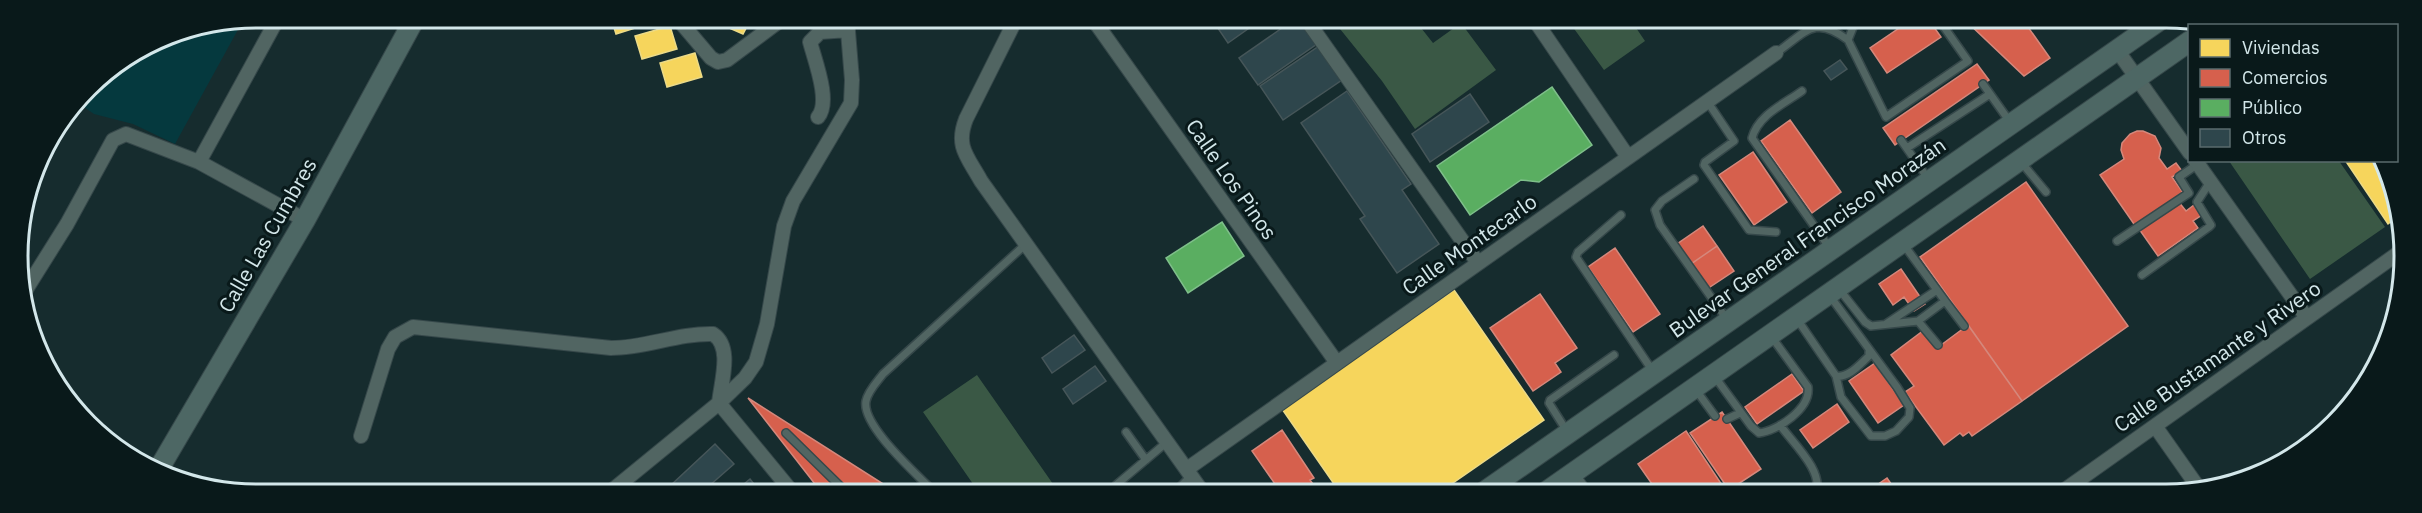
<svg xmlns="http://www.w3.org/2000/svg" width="2422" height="513" viewBox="0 0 2422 513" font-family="'IBM Plex Sans',sans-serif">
  <rect width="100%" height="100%" fill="#162c2e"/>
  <path fill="#05393e" d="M 233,23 L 240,26 L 175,144 L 133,124 L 94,114 L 78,103 L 88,88 L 166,36 Z"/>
  <path fill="#3a5845" d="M 1332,19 L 1414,19 L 1433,43 L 1461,23 L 1496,70 L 1415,129 L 1382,81 Z
    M 1567,19 L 1630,19 L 1645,41 L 1604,70 Z
    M 2229,161 L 2339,161 L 2385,227 L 2310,279 Z
    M 977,375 L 1060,494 L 980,494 L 923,412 Z"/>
  <path fill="#f6d55c" stroke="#ecda87" stroke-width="1.5" d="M 611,18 L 650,18 L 651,23 L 616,34 Z
    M 720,18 L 751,19 L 743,34 L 718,23 Z
    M 670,26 L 677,49 L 642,59 L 635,36 Z
    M 695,53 L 702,77 L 667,87 L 660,63 Z
    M 2345,160 L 2379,160 L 2396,194 L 2397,217 L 2388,224 Z
    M 1454,290 L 1544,420 L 1437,494 L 1341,494 L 1282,409 Z"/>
  <path fill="#d6604d" stroke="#d5887c" stroke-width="1.5" d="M 1911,20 L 1929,20 L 1941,37 L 1887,73 L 1870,48 Z
    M 1965,20 L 2023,20 L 2050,58 L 2024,76 Z
    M 1977,64 L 1989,80 L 1895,145 L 1883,128 Z
    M 1790,120 L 1841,192 L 1812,213 L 1761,141 Z
    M 2137,131 L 2143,131 L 2155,136 L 2161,148 L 2159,158 L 2167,169 L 2176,163 L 2182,171 L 2172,177 L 2184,194 L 2136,227 L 2100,175 L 2124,159 L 2121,150 L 2122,143 L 2130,134 Z
    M 1753,152 L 1787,202 L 1754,225 L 1719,175 Z
    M 2026,182 L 2128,326 L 2022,401 L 1920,257 Z
    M 2178,201 L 2186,211 L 2194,205 L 2202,215 L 2193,221 L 2198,228 L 2158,256 L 2139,229 Z
    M 1703,226 L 1717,246 L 1691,264 L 1677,244 Z
    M 1717,246 L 1734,271 L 1707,289 L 1691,264 Z
    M 1615,248 L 1660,314 L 1633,332 L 1588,267 Z
    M 1901,269 L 1925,304 L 1914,311 L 1904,297 L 1893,305 L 1879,284 Z
    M 1540,294 L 1577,348 L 1555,363 L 1561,372 L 1533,391 L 1490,328 Z
    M 1968,325 L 2022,401 L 1972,436 L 1969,432 L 1963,436 L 1960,433 L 1944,445 L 1905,392 L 1914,386 L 1891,355 L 1924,330 L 1937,348 Z
    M 1875,363 L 1904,405 L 1878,423 L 1849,381 Z
    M 1792,374 L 1804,391 L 1757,424 L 1745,407 Z
    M 748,398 L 899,494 L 822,493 Z
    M 1837,404 L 1849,422 L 1813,448 L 1800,430 Z
    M 1722,412 L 1761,469 L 1729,490 L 1690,433 Z
    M 1282,430 L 1314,478 L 1310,480 L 1320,494 L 1282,494 L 1252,451 Z
    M 1686,431 L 1726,491 L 1722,494 L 1659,494 L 1638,464 Z
    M 1887,478 L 1898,494 L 1864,494 Z
    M 1334,487 L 1339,494 L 1324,494 Z"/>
  <path fill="#5aae61" stroke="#7ebf8a" stroke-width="1.5" d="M 1552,87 L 1592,145 L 1539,182 L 1521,180 L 1470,215 L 1437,166 Z
    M 1222,222 L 1244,256 L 1188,293 L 1166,258 Z"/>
  <path fill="#2e464c" stroke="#465659" stroke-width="1.5" d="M 1216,19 L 1262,19 L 1228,43 L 1213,21 Z
    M 1295,19 L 1300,19 L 1317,44 L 1258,85 L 1239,58 Z
    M 1319,46 L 1342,80 L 1283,120 L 1260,86 Z
    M 1840,60 L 1847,69 L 1831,80 L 1824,71 Z
    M 1347,91 L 1411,184 L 1402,190 L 1439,244 L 1397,273 L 1360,219 L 1365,216 L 1301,123 Z
    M 1470,94 L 1489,122 L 1430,162 L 1412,134 Z
    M 1074,335 L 1085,350 L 1052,373 L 1042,358 Z
    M 1095,366 L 1106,381 L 1073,404 L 1063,389 Z
    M 715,444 L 734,464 L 701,493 L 679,493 L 670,486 Z
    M 750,479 L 761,493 L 733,493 Z"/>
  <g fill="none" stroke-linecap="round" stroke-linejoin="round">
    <g stroke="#36484a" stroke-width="10">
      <path id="lane" d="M 1848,40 L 1886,117 L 1968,61 L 1939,20
        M 1776,53 C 1805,33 1814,14 1848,40 L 1856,20
        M 1983,84 L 2010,122
        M 1802,91 C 1784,104 1758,115 1752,138 L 1829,247
        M 1707,101 L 1734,141 L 1705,162 L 1704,165 L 1749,230 L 1776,232
        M 1901,140 L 1929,180
        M 1907,148 L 1990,94
        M 2021,162 L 2046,192
        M 1694,179 L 1662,201 L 1655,210 L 1660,225 L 1728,321
        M 1621,215 L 1578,252 L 1576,257 L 1654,373
        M 2117,241 L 2189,193 L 2179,177 L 2198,164
        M 2142,275 L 2209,227 L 2211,225 L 2197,202 L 2210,182
        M 1839,289 L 1865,322 L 1871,326 L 1918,321 L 1945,301 L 1904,245
        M 1830,296 L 1897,387 L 1910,408 L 1909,417 L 1896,431 L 1885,436 L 1871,436 L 1841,397 L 1836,376
        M 1945,301 L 1964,326
        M 1797,319 L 1836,376 C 1849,378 1860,364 1869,356 L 1869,352
        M 1918,321 L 1938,345
        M 1886,324 L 1937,290
        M 1715,377 L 1751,426 L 1759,433 C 1777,431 1811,409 1808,387 L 1771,336
        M 1696,390 L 1715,416
        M 1727,419 L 1740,413
        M 1780,425 C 1792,442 1826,473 1815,494
        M 1126,432 L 1146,460
        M 786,433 L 840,486 L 841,493
        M 1568,433 L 1549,403 L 1550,400 L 1614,355
        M 1116,485 L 1167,442
        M 936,494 C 919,476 861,426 866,401 C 868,391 877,382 883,374 L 1026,244
        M 1173,494 L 1191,476"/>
    </g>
    <g stroke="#36484a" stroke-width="16">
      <path id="street" d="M 677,18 L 711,58 L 718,62 L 727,60 L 782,19
        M 1016,19 L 966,119 C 955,147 968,157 981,181 L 1204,494
        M 1093,19 L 1337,363
        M 1306,19 L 1478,263
        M 1534,19 L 1628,157
        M 2117,50 L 2190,153
        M 818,117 C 831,102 815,61 810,42 L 820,32 L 848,30
        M 2195,160 L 2307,318
        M 199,162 L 278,18
        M 25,291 L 67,224 L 113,140 L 126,134 L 199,162 L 305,220
        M 2155,426 L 2200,490
        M 361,436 L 388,349 L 395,337 L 413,327 L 611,348 C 646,348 678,333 713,334 C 733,347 721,382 719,403 L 793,493
        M 1187,469 L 1776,53
        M 1571,474 L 1586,494
        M 609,493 L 719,403 L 745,378 L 756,362 L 767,324 L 784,226 L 793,201 L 851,103 L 852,80 L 847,19
        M 2059,494 L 2400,252"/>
    </g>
    <g stroke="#36484a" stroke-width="22">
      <path id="secondary" d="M 2211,26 L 2212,25
        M 157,472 L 305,220 L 415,18
        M 1481,494 L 2160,20
        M 1543,494 L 2190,41"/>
    </g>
    <use href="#lane" stroke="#516562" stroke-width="7"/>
    <use href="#street" stroke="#516562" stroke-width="14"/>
    <use href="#secondary" stroke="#4d6764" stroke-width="20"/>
  </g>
  <g text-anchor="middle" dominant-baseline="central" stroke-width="6" stroke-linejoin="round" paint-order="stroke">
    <g font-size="21" fill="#d3e7ea" stroke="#09191a">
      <text transform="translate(1232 179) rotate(55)">Calle Los Pinos</text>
      <text transform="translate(267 235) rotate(-60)">Calle Las Cumbres</text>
      <text transform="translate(1807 237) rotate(-35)">Bulevar General Francisco Morazán</text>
      <text transform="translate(1469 244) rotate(-35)">Calle Montecarlo</text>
      <text transform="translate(2217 356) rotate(-35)">Calle Bustamante y Rivero</text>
    </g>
  </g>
  <path d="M0 0H2422V513H0ZM256 28H2166A228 228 0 0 1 2394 256V256A228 228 0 0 1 2166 484H256A228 228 0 0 1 28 256V256A228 228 0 0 1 256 28Z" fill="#09191a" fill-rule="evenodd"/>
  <path fill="none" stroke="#d3e7ea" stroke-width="3" d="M256 28H2166A228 228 0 0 1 2394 256V256A228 228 0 0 1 2166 484H256A228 228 0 0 1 28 256V256A228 228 0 0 1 256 28Z"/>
  <rect x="2188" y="24" width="210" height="138" fill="#09191a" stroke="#5a6b6d" stroke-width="1.5"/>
  <rect x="2200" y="39" width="30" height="18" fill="#f6d55c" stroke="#5a6b6d" stroke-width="1.5"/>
  <text x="2242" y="54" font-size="18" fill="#d3e7ea">Viviendas</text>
  <rect x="2200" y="69" width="30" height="18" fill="#d6604d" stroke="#5a6b6d" stroke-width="1.5"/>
  <text x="2242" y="84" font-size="18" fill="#d3e7ea">Comercios</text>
  <rect x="2200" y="99" width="30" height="18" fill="#5aae61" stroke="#5a6b6d" stroke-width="1.5"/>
  <text x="2242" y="114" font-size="18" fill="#d3e7ea">Público</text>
  <rect x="2200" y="129" width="30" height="18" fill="#2e464c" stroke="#5a6b6d" stroke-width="1.5"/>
  <text x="2242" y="144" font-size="18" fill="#d3e7ea">Otros</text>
</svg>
